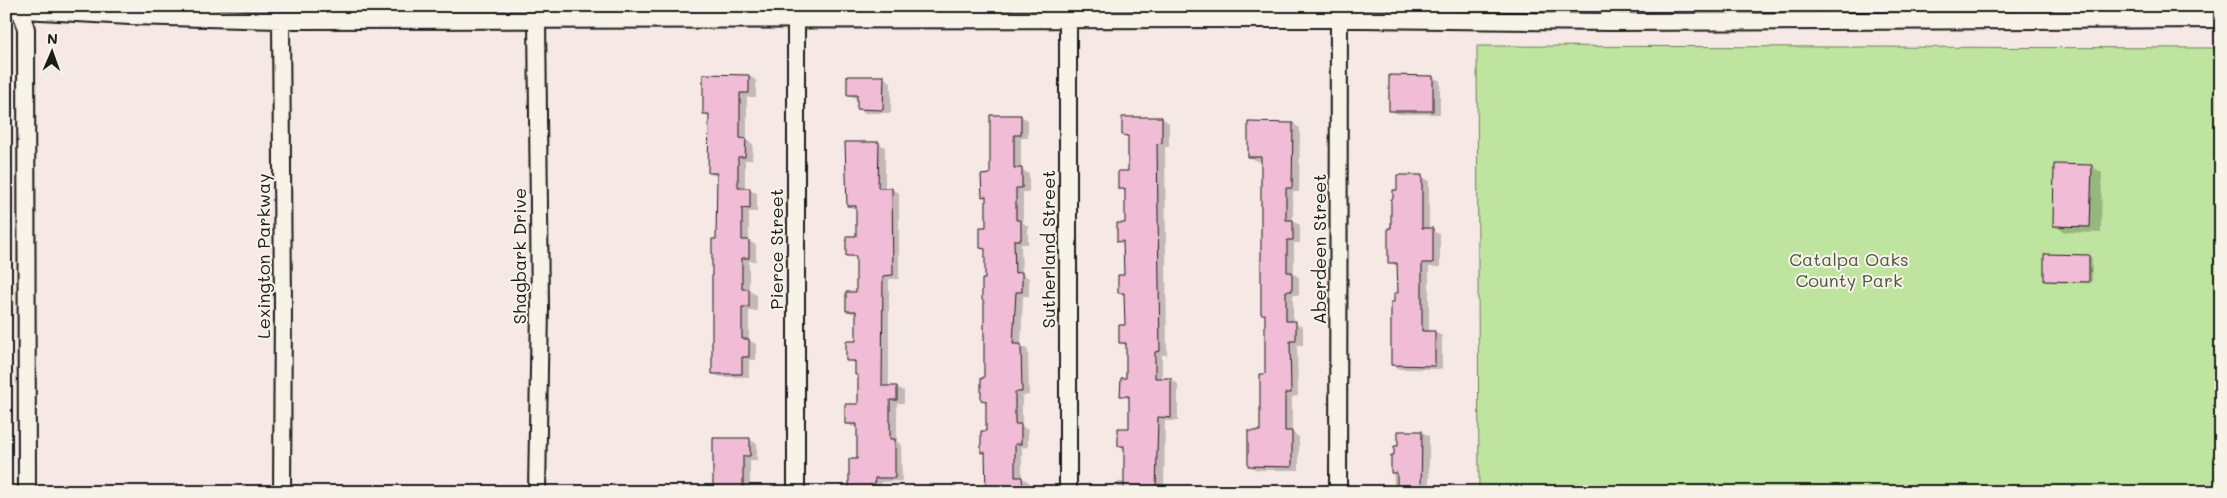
<svg xmlns="http://www.w3.org/2000/svg" width="2227" height="498" viewBox="0 0 2227 498" font-family="Mali,sans-serif">
  <rect width="100%" height="100%" fill="#f6e8e4"/>
  <filter id="ink" filterUnits="userSpaceOnUse"><feTurbulence type="fractalNoise" baseFrequency=".02" numOctaves="2"/><feDisplacementMap in="SourceGraphic" scale="10" xChannelSelector="R" yChannelSelector="G"/><feConvolveMatrix kernelMatrix="1 2 1 2 8 2 1 2 1" color-interpolation-filters="sRGB"/></filter>
  <g filter="url(#ink)">
    <path fill="#bfe49f" stroke="#6e805e" d="M 1477,46 L 2221,48 L 2221,492 L 1479,492 Z"/>
    <path fill="#0003" d="M 704,76 L 749,76 L 756,80 L 756,97 L 747,97 L 747,141 L 753,144 L 752,160 L 745,160 L 745,189 L 757,193 L 757,212 L 749,212 L 749,241 L 756,245 L 756,261 L 749,261 L 749,291 L 757,295 L 757,311 L 749,311 L 749,340 L 756,344 L 756,360 L 749,360 L 749,377 L 720,377 L 713,373 L 718,177 L 709,173 L 710,117 L 704,114 Z
      M 883,77 L 891,82 L 891,113 L 865,113 L 858,109 L 858,99 L 848,95 Z
      M 1433,77 L 1440,81 L 1440,114 L 1397,114 L 1390,110 Z
      M 1020,116 L 1028,120 L 1028,138 L 1021,138 L 1021,169 L 1029,174 L 1029,192 L 1023,192 L 1023,223 L 1028,226 L 1028,244 L 1021,244 L 1022,274 L 1029,278 L 1029,296 L 1023,296 L 1021,346 L 1028,350 L 1029,395 L 1022,396 L 1022,426 L 1028,430 L 1028,448 L 1022,447 L 1022,478 L 1029,482 L 1030,492 L 983,492 L 983,484 L 987,484 L 987,454 L 982,452 L 987,432 L 987,402 L 982,400 L 986,380 L 987,280 L 986,250 L 982,248 L 988,228 L 988,199 L 983,196 Z
      M 1162,118 L 1169,123 L 1169,147 L 1165,147 L 1167,355 L 1162,355 L 1162,379 L 1171,379 L 1178,384 L 1178,421 L 1165,421 L 1164,492 L 1117,492 L 1117,482 L 1125,482 L 1125,449 L 1119,445 L 1130,429 L 1129,399 L 1122,395 L 1127,379 L 1127,346 L 1121,343 L 1126,327 L 1126,296 L 1119,292 L 1125,276 L 1125,245 L 1118,241 L 1126,224 L 1126,192 L 1119,188 L 1129,172 L 1129,138 L 1123,135 Z
      M 1293,124 L 1300,128 L 1299,192 L 1293,192 L 1293,221 L 1300,225 L 1300,243 L 1294,243 L 1294,274 L 1299,277 L 1299,295 L 1293,295 L 1293,323 L 1303,327 L 1303,345 L 1297,345 L 1298,396 L 1292,397 L 1292,432 L 1299,437 L 1299,470 L 1257,470 L 1250,466 L 1262,433 L 1266,375 L 1266,315 L 1262,313 L 1262,161 L 1257,161 L 1250,157 Z
      M 878,143 L 885,147 L 885,189 L 892,189 L 899,193 L 899,279 L 889,279 L 889,387 L 897,387 L 904,391 L 904,403 L 897,403 L 897,442 L 901,444 L 902,481 L 881,482 L 881,492 L 850,492 L 859,460 L 858,427 L 853,427 L 846,423 L 859,405 L 859,376 L 857,364 L 847,360 L 857,343 L 857,315 L 847,311 L 858,293 L 857,259 L 848,255 L 857,237 L 857,210 L 848,206 Z
      M 2091,166 L 2102,173 L 2101,233 L 2065,232 L 2054,226 Z
      M 1421,176 L 1429,181 L 1429,230 L 1440,234 L 1440,267 L 1429,267 L 1429,332 L 1435,332 L 1442,336 L 1442,369 L 1399,369 L 1392,365 L 1395,304 L 1399,294 L 1399,267 L 1389,262 L 1392,200 L 1394,201 L 1398,191 Z
      M 2089,256 L 2092,258 L 2092,283 L 2048,282 L 2045,280 Z
      M 1422,432 L 1429,436 L 1429,492 L 1394,492 L 1393,456 Z
      M 750,440 L 757,444 L 757,460 L 750,460 L 750,488 L 756,492 L 714,492 Z"/>
    <path fill="#f1bcd6" stroke="#1c1c1c" d="M 703,74 L 749,75 L 749,93 L 740,93 L 740,138 L 746,139 L 745,157 L 738,157 L 738,188 L 750,188 L 750,209 L 742,208 L 742,240 L 749,240 L 749,258 L 742,258 L 742,289 L 749,289 L 749,307 L 742,307 L 742,339 L 749,339 L 749,357 L 742,357 L 742,374 L 712,374 L 712,239 L 716,239 L 717,173 L 708,173 L 709,114 L 703,114 Z
      M 1389,75 L 1433,76 L 1433,111 L 1389,111 Z
      M 847,76 L 884,76 L 883,110 L 857,109 L 857,95 L 847,95 Z
      M 990,115 L 1021,115 L 1021,135 L 1014,135 L 1014,168 L 1022,168 L 1022,188 L 1016,188 L 1016,220 L 1021,220 L 1021,240 L 1014,240 L 1015,273 L 1022,272 L 1022,292 L 1016,292 L 1013,344 L 1021,344 L 1022,392 L 1015,392 L 1015,424 L 1021,424 L 1021,444 L 1015,444 L 1015,477 L 1022,477 L 1023,492 L 986,492 L 985,452 L 981,453 L 981,431 L 986,431 L 986,401 L 981,400 L 981,378 L 984,378 L 984,301 L 982,300 L 982,279 L 985,279 L 985,249 L 980,248 L 980,227 L 986,227 L 986,196 L 982,197 L 981,175 L 990,174 Z
      M 1122,117 L 1162,117 L 1162,143 L 1157,144 L 1160,351 L 1155,352 L 1155,378 L 1171,378 L 1171,418 L 1158,417 L 1156,492 L 1124,492 L 1124,446 L 1118,446 L 1118,428 L 1129,428 L 1129,396 L 1120,396 L 1121,378 L 1126,378 L 1126,343 L 1119,343 L 1119,325 L 1125,325 L 1124,293 L 1118,293 L 1118,275 L 1124,275 L 1123,241 L 1117,242 L 1117,223 L 1125,223 L 1125,189 L 1118,189 L 1118,171 L 1128,171 L 1128,136 L 1122,135 Z
      M 1248,122 L 1293,123 L 1292,188 L 1286,188 L 1286,220 L 1293,220 L 1293,240 L 1287,240 L 1287,272 L 1292,272 L 1292,291 L 1286,291 L 1286,321 L 1296,321 L 1296,341 L 1290,341 L 1291,393 L 1285,393 L 1285,431 L 1292,431 L 1292,467 L 1248,466 L 1248,431 L 1260,431 L 1260,374 L 1265,374 L 1265,314 L 1261,314 L 1261,157 L 1248,157 Z
      M 845,142 L 879,142 L 878,188 L 892,188 L 893,275 L 883,276 L 882,386 L 897,386 L 897,400 L 890,400 L 890,439 L 895,439 L 895,478 L 875,478 L 874,492 L 849,492 L 849,459 L 857,459 L 857,424 L 845,424 L 845,404 L 858,404 L 858,375 L 855,375 L 855,361 L 846,361 L 846,341 L 856,341 L 856,311 L 846,311 L 846,292 L 856,292 L 856,256 L 846,256 L 846,236 L 856,236 L 856,206 L 847,206 Z
      M 2054,164 L 2092,165 L 2090,227 L 2053,226 Z
      M 1397,175 L 1422,175 L 1422,228 L 1433,228 L 1433,263 L 1422,263 L 1422,331 L 1435,331 L 1435,366 L 1391,365 L 1391,302 L 1394,302 L 1394,293 L 1398,293 L 1397,263 L 1388,263 L 1388,228 L 1391,228 L 1391,199 L 1393,199 L 1393,190 L 1397,190 Z
      M 2044,254 L 2089,255 L 2089,282 L 2044,281 Z
      M 1398,431 L 1422,431 L 1421,492 L 1397,492 L 1397,473 L 1391,473 L 1391,455 L 1394,455 L 1394,446 L 1398,446 Z
      M 713,438 L 750,438 L 750,456 L 743,456 L 743,492 L 713,492 Z"/>
    <g fill="none" stroke-linecap="round" stroke-linejoin="round">
      <g stroke="#1c1c1c" stroke-width="20">
        <path id="street" d="M 19,6 L 26,29 L 27,492
          M 796,6 L 796,492
          M 1068,6 L 1068,492
          M 1610,6 L 1610,22
          M 6,9 L 130,16 L 281,20 L 1360,19 L 1610,22 L 2221,19
          M 281,20 L 283,305 L 282,492
          M 537,20 L 540,307 L 537,492
          M 1338,492 L 1339,6"/>
      </g>
      <use href="#street" stroke="#f7f3e8" stroke-width="16"/>
    </g>
  </g>
  <g text-anchor="middle" dominant-baseline="central" stroke-width="4" stroke-linejoin="round" paint-order="stroke">
    <g font-size="18" fill="#1c1c1c" stroke="#f7f3e8">
      <text transform="translate(776 249) rotate(-90)">Pierce Street</text>
      <text transform="translate(1048 249) rotate(-90)">Sutherland Street</text>
      <text transform="translate(1319 249) rotate(-90)">Aberdeen Street</text>
      <text transform="translate(263 256) rotate(-90)">Lexington Parkway</text>
      <text transform="translate(519 256) rotate(-90)">Shagbark Drive</text>
    </g>
    <g font-size="18" fill="#4d5843" stroke="#f7f3e8">
      <text x="1849" y="259">Catalpa Oaks<tspan x="1849" dy="21">County Park</tspan></text>
    </g>
  </g>
  <rect width="2227" height="498" fill="none" stroke="#f7f3e8" stroke-width="25"/>
  <rect x="12" y="12" width="2202" height="473" fill="none" stroke="#1c1c1c" stroke-width="2" filter="url(#ink)"/>
  <g transform="translate(52 52) rotate(2)" stroke="#f7f3e8" stroke-width="4" paint-order="stroke">
  <path d="M0-4L9 19L0 12L-9 19Z" fill="#1c1c1c"/>
  <text y="-8" font-size="14" font-weight="bold" text-anchor="middle" fill="#1c1c1c">N</text>
  </g>
</svg>
